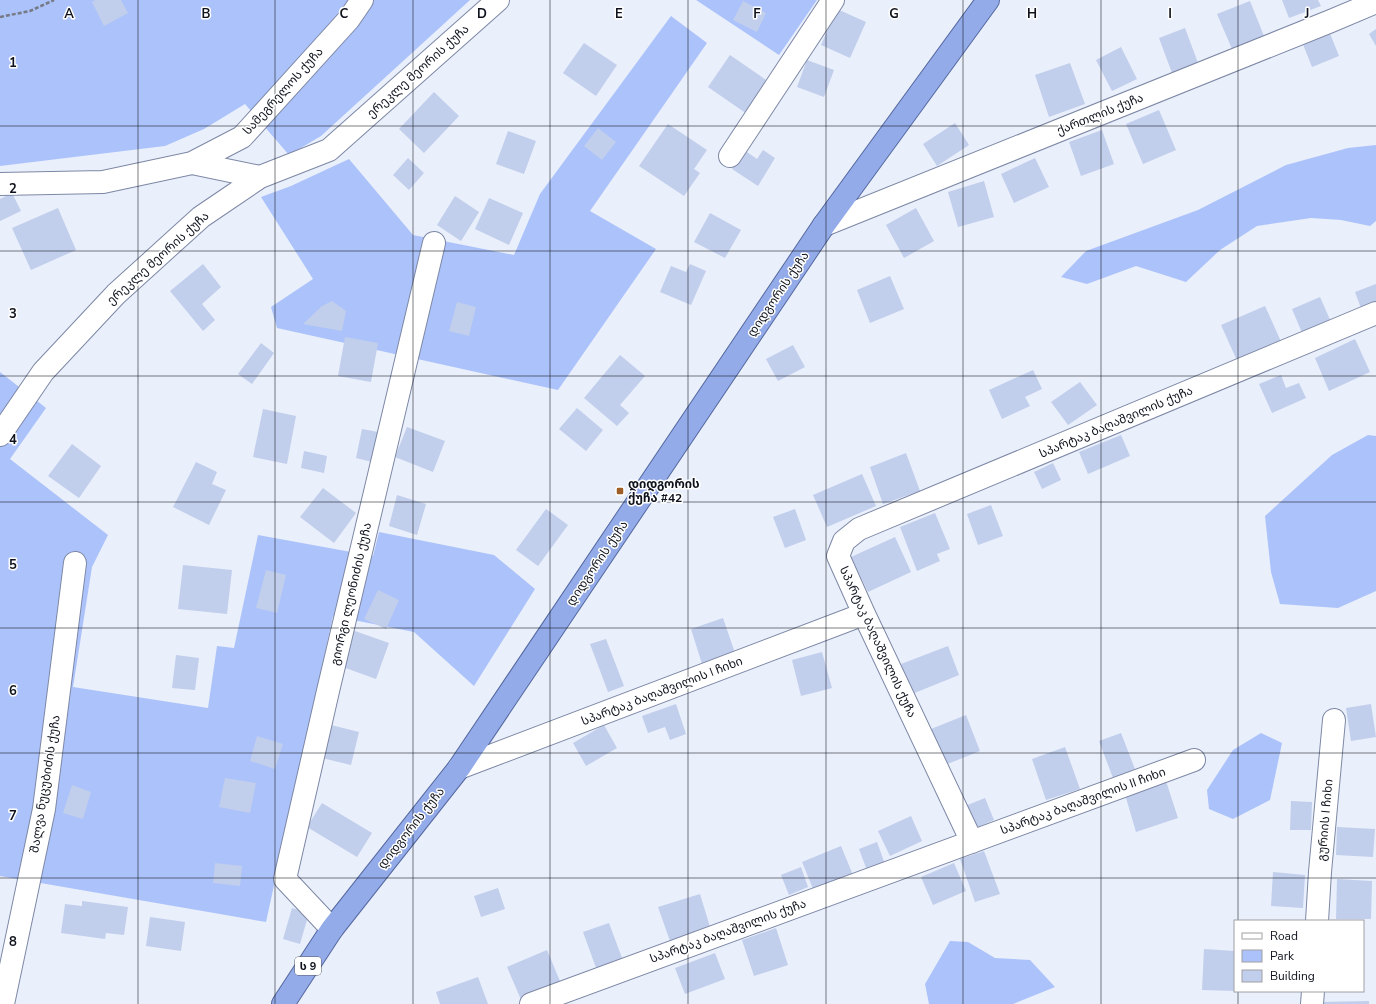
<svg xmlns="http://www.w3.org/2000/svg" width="1376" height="1004" viewBox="0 0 1376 1004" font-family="'Nunito Sans','Noto Sans Georgian',sans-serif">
  <rect width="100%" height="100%" fill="#e9effb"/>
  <path fill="#acc2fa" d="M 0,0 L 470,0 L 321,136 L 289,155 L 245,104 L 204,129 L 165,146 L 0,166 Z
    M 696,0 L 817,0 L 779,55 Z
    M 671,16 L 707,43 L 590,211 L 656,249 L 558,390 L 277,328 L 271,307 L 313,279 L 261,197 L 291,186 L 349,159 L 413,235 L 514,255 L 540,194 Z
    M 1376,145 L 1376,221 L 1370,226 L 1341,220 L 1311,218 L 1257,226 L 1220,250 L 1186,282 L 1136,266 L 1087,284 L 1061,277 L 1086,251 L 1198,210 L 1286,165 L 1348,148 Z
    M 0,372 L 46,408 L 10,459 L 108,535 L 92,567 L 73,687 L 208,708 L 217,646 L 234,648 L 258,535 L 373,556 L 379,532 L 494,555 L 535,589 L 474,686 L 414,632 L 333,616 L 266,922 L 0,876 Z
    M 1368,435 L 1376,436 L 1376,591 L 1338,608 L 1280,604 L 1271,572 L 1265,516 L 1332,455 Z
    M 1261,733 L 1282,743 L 1270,800 L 1233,819 L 1209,809 L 1207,790 L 1233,750 Z
    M 950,941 L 968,942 L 995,958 L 1030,960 L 1055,987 L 1013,1004 L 929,1004 L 925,984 Z"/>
  <path fill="#c1ceec" d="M 95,0 L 121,0 L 128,13 L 104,26 L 92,2 Z
    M 1282,0 L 1318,0 L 1321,6 L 1289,18 Z
    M 743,1 L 766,13 L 757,32 L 733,20 Z
    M 1250,1 L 1264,36 L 1232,49 L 1217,14 Z
    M 837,9 L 866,22 L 850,58 L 821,45 Z
    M 1185,28 L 1198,63 L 1172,73 L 1159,38 Z
    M 1376,29 L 1376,46 L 1369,34 Z
    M 1329,31 L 1339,56 L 1312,67 L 1302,42 Z
    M 584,43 L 617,65 L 596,96 L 563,73 Z
    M 1121,47 L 1137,79 L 1112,91 L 1096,60 Z
    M 730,55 L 769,82 L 747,114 L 708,87 Z
    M 807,60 L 834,70 L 824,97 L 797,87 Z
    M 1070,63 L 1085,104 L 1049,117 L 1035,75 Z
    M 434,92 L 459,116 L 424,153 L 399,129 Z
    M 1159,110 L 1176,150 L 1143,164 L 1126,124 Z
    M 955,123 L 969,145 L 937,166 L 923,144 Z
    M 668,124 L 707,150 L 694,169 L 700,173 L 684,196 L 639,166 Z
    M 598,128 L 616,142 L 602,160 L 584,146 Z
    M 1102,130 L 1114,164 L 1081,176 L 1069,142 Z
    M 508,131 L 536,141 L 524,174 L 496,164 Z
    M 744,150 L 757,159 L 763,150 L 775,158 L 758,186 L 732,169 Z
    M 408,158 L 424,173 L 409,190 L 393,175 Z
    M 1035,158 L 1049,187 L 1014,203 L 1001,174 Z
    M 984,181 L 994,217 L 958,227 L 948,192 Z
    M 12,193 L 21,211 L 0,221 L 0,199 Z
    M 455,196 L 479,212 L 461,241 L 437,225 Z
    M 489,198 L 523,213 L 509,245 L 475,229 Z
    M 58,208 L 76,250 L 31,270 L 12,228 Z
    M 916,208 L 934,241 L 904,258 L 886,225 Z
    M 710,213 L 741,230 L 725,258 L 694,242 Z
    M 203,264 L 221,287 L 202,304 L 215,320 L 203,331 L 170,291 Z
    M 690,264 L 706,271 L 691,305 L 660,292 L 671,266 L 686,272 Z
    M 890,276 L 904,309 L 870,323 L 857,290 Z
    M 1376,284 L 1376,305 L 1362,311 L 1355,292 Z
    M 1320,297 L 1331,322 L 1303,335 L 1292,309 Z
    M 332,301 L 346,311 L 342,331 L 303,324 L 322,306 Z
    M 457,302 L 476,307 L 469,336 L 449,331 Z
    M 1265,306 L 1283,346 L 1239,365 L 1221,325 Z
    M 345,337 L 378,343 L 371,382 L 338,376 Z
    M 1355,339 L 1370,372 L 1329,391 L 1315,358 Z
    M 261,343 L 274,353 L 252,384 L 238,374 Z
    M 793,345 L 805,367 L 778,381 L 766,359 Z
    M 620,355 L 645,376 L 620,405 L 629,413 L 617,426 L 584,398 Z
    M 1033,370 L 1042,389 L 1025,397 L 1030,406 L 1002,419 L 989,390 Z
    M 1281,375 L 1286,388 L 1299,383 L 1306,398 L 1272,413 L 1259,384 Z
    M 1080,382 L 1097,405 L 1068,425 L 1051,402 Z
    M 577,408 L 603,430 L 586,451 L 559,429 Z
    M 263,409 L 296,416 L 287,464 L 253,457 Z
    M 407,427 L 445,441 L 433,472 L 395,457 Z
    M 362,429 L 378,432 L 372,462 L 356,458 Z
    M 1121,435 L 1130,456 L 1088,474 L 1079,452 Z
    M 72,444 L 101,466 L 79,498 L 48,476 Z
    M 304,451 L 327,456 L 324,473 L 301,468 Z
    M 906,453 L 920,491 L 883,504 L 870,467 Z
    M 196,462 L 217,472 L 212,484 L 226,490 L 209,525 L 173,507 Z
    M 1053,463 L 1061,480 L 1042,489 L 1034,472 Z
    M 862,474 L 876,506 L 827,527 L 813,495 Z
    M 323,488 L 356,513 L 334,543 L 300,517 Z
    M 397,495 L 426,504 L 417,535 L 389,526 Z
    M 991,505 L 1003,536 L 978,545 L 967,514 Z
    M 546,509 L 568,525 L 538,566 L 516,550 Z
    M 795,509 L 806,540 L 785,548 L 773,517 Z
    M 935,513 L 950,549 L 937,554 L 940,561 L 917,571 L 900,527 Z
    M 895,537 L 911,572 L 868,592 L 851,557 Z
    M 183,565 L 232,570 L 227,614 L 178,609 Z
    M 266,570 L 286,575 L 277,613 L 256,608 Z
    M 378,590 L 399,600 L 386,629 L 364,619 Z
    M 723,618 L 735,653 L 702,664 L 691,629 Z
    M 352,630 L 389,643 L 376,679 L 340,666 Z
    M 606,639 L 624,686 L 608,692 L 590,644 Z
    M 948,646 L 959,675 L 912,694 L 901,664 Z
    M 822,652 L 832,688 L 801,696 L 792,660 Z
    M 176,655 L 199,658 L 195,690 L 172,688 Z
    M 676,704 L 686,734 L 670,740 L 665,727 L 648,733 L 642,716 Z
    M 1371,704 L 1376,737 L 1351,741 L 1346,708 Z
    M 966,715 L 980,751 L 945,765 L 931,729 Z
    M 331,725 L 359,732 L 351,765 L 322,758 Z
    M 604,725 L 617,748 L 586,766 L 573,743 Z
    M 1121,733 L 1135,769 L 1113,778 L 1099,741 Z
    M 257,736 L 283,744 L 275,769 L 250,761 Z
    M 1065,747 L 1080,789 L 1046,800 L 1032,759 Z
    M 225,778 L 256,783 L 250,813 L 219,807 Z
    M 1165,778 L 1178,818 L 1136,832 L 1124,791 Z
    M 72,785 L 91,792 L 83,819 L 63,813 Z
    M 985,798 L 994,820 L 974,829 L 965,806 Z
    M 1291,801 L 1312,802 L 1311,830 L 1290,830 Z
    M 322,803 L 372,833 L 357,857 L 307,827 Z
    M 911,816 L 922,841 L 890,856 L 878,831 Z
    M 1337,827 L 1375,829 L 1373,857 L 1336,855 Z
    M 877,842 L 886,867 L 868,873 L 859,849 Z
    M 841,846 L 855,880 L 816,896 L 802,862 Z
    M 984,851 L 1000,894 L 975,902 L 960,859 Z
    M 215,863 L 242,866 L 240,886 L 213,883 Z
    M 954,863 L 966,891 L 933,905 L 921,877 Z
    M 801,867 L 808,887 L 789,895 L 781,875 Z
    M 1273,872 L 1305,875 L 1303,908 L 1271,906 Z
    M 1337,879 L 1372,881 L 1371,919 L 1336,919 Z
    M 498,888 L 505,909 L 481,917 L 474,896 Z
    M 700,894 L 710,927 L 670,941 L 658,907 Z
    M 82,901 L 128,907 L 124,935 L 106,933 L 105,939 L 61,933 L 65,904 L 82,906 Z
    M 292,908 L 309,913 L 300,944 L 283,939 Z
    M 150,917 L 185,922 L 181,951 L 146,946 Z
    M 609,923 L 625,966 L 599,976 L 583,932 Z
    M 776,928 L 788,965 L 754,976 L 742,940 Z
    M 1204,949 L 1235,951 L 1235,991 L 1202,990 Z
    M 547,950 L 562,986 L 522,1002 L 507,967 Z
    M 715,953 L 725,979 L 685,994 L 675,968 Z
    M 478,977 L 488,1004 L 440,1004 L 436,992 Z
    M 1369,1001 L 1369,1004 L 1320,1004 L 1320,1002 Z"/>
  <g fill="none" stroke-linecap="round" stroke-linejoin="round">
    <g stroke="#7d88a5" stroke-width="24">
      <path id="minor" d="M 730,156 L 833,0
        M 192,163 L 260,177
        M 0,184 L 103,182 L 192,163 L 242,137 L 349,19 L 362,0
        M 824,225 L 1331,21 L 1376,2
        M 0,435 L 43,372 L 116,294 L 201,217 L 260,177 L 329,150 L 498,0
        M 459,768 L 864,614
        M 972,842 L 864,614 L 838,556 L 844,541 L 859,529 L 1376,313
        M 1317,921 L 1320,872 L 1334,720
        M 332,929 L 285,879 L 328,691 L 434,243
        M 3,1004 L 44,809 L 75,563
        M 531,1004 L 1194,760
        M 1312,1004 L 1313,991"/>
    </g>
    <g stroke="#54689e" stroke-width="24">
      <path id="trunk" d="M 283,1004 L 332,929 L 459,768 L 824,225 L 988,0"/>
    </g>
    <path stroke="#757a85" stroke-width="2.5" stroke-dasharray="4 2" stroke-linecap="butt" d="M 0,17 L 30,11 L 54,0"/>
    <use href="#minor" stroke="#fff" stroke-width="22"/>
    <use href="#trunk" stroke="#94abea" stroke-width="22"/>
  </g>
  <path fill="none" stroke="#0e121c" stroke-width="1" stroke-opacity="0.55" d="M 138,0 L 138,1004M 275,0 L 275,1004M 413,0 L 413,1004M 550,0 L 550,1004M 688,0 L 688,1004M 826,0 L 826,1004M 963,0 L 963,1004M 1101,0 L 1101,1004M 1238,0 L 1238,921M 0,126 L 1376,126M 0,251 L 1376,251M 0,376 L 1376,376M 0,502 L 1376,502M 0,628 L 1376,628M 0,753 L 1376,753M 0,878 L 1376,878M 1238,991 L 1238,1004"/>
  <rect fill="#9e5e27" stroke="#fff" stroke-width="1.5" x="616" y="487" width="8" height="8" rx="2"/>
  <g text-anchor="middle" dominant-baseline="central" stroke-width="3" stroke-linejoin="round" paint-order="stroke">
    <rect fill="#fff" stroke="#565960" stroke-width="1" x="295" y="957" width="26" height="18" rx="3"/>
    <g font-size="11" font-weight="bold" fill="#0e121c">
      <text x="308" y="966">ს 9</text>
    </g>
    <g font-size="12" fill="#0e121c" stroke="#fff">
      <text transform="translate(418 71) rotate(-42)">ერეკლე მეორის ქუჩა</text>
      <text transform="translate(283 91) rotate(-48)">სამეგრელოს ქუჩა</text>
      <text transform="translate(1100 114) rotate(-22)">ქართლის ქუჩა</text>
      <text transform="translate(158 258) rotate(-42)">ერეკლე მეორის ქუჩა</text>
      <text transform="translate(778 294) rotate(-56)">დიდგორის ქუჩა</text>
      <text transform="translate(1116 422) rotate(-23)">სპარტაკ ბაღაშვილის ქუჩა</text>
      <text transform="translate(597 563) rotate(-56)">დიდგორის ქუჩა</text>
      <text transform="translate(351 594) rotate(-77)">გიორგი ლეონიძის ქუჩა</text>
      <text transform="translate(878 642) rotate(65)">სპარტაკ ბაღაშვილის ქუჩა</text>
      <text transform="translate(662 691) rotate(-21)">სპარტაკ ბაღაშვილის I ჩიხი</text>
      <text transform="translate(45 784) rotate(-81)">შალვა ნუცუბიძის ქუჩა</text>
      <text transform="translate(1083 801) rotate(-20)">სპარტაკ ბაღაშვილის II ჩიხი</text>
      <text transform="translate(1325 820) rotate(-85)">გურიის I ჩიხი</text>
      <text transform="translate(411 828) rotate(-52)">დიდგორის ქუჩა</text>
      <text transform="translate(728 931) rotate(-20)">სპარტაკ ბაღაშვილის ქუჩა</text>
    </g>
    <g font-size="12" font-weight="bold" fill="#0e121c" stroke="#fff" text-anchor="start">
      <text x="628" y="484">დიდგორის<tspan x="628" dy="14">ქუჩა #42</tspan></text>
    </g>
  </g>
  <g font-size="13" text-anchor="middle" font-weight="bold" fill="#0e121c" stroke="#fff" stroke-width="3" stroke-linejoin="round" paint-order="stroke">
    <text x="69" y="18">A</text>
    <text x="206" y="18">B</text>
    <text x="344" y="18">C</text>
    <text x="482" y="18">D</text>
    <text x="619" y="18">E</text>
    <text x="757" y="18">F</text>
    <text x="894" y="18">G</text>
    <text x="1032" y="18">H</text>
    <text x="1170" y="18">I</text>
    <text x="1307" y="18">J</text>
    <text x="13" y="67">1</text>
    <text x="13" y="193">2</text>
    <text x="13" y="318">3</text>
    <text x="13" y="444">4</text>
    <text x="13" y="569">5</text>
    <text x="13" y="695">6</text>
    <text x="13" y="820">7</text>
    <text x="13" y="946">8</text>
  </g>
  <rect x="1234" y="920" width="130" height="72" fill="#ffffff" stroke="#9fa0a4"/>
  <rect x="1242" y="933" width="20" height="6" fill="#ffffff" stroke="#9fa0a4"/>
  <text x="1270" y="940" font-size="12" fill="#0e121c">Road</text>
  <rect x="1242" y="950" width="20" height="12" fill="#acc2fa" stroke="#9fa0a4"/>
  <text x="1270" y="960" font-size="12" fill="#0e121c">Park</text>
  <rect x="1242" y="970" width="20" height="12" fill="#c1ceec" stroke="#9fa0a4"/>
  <text x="1270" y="980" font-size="12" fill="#0e121c">Building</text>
</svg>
